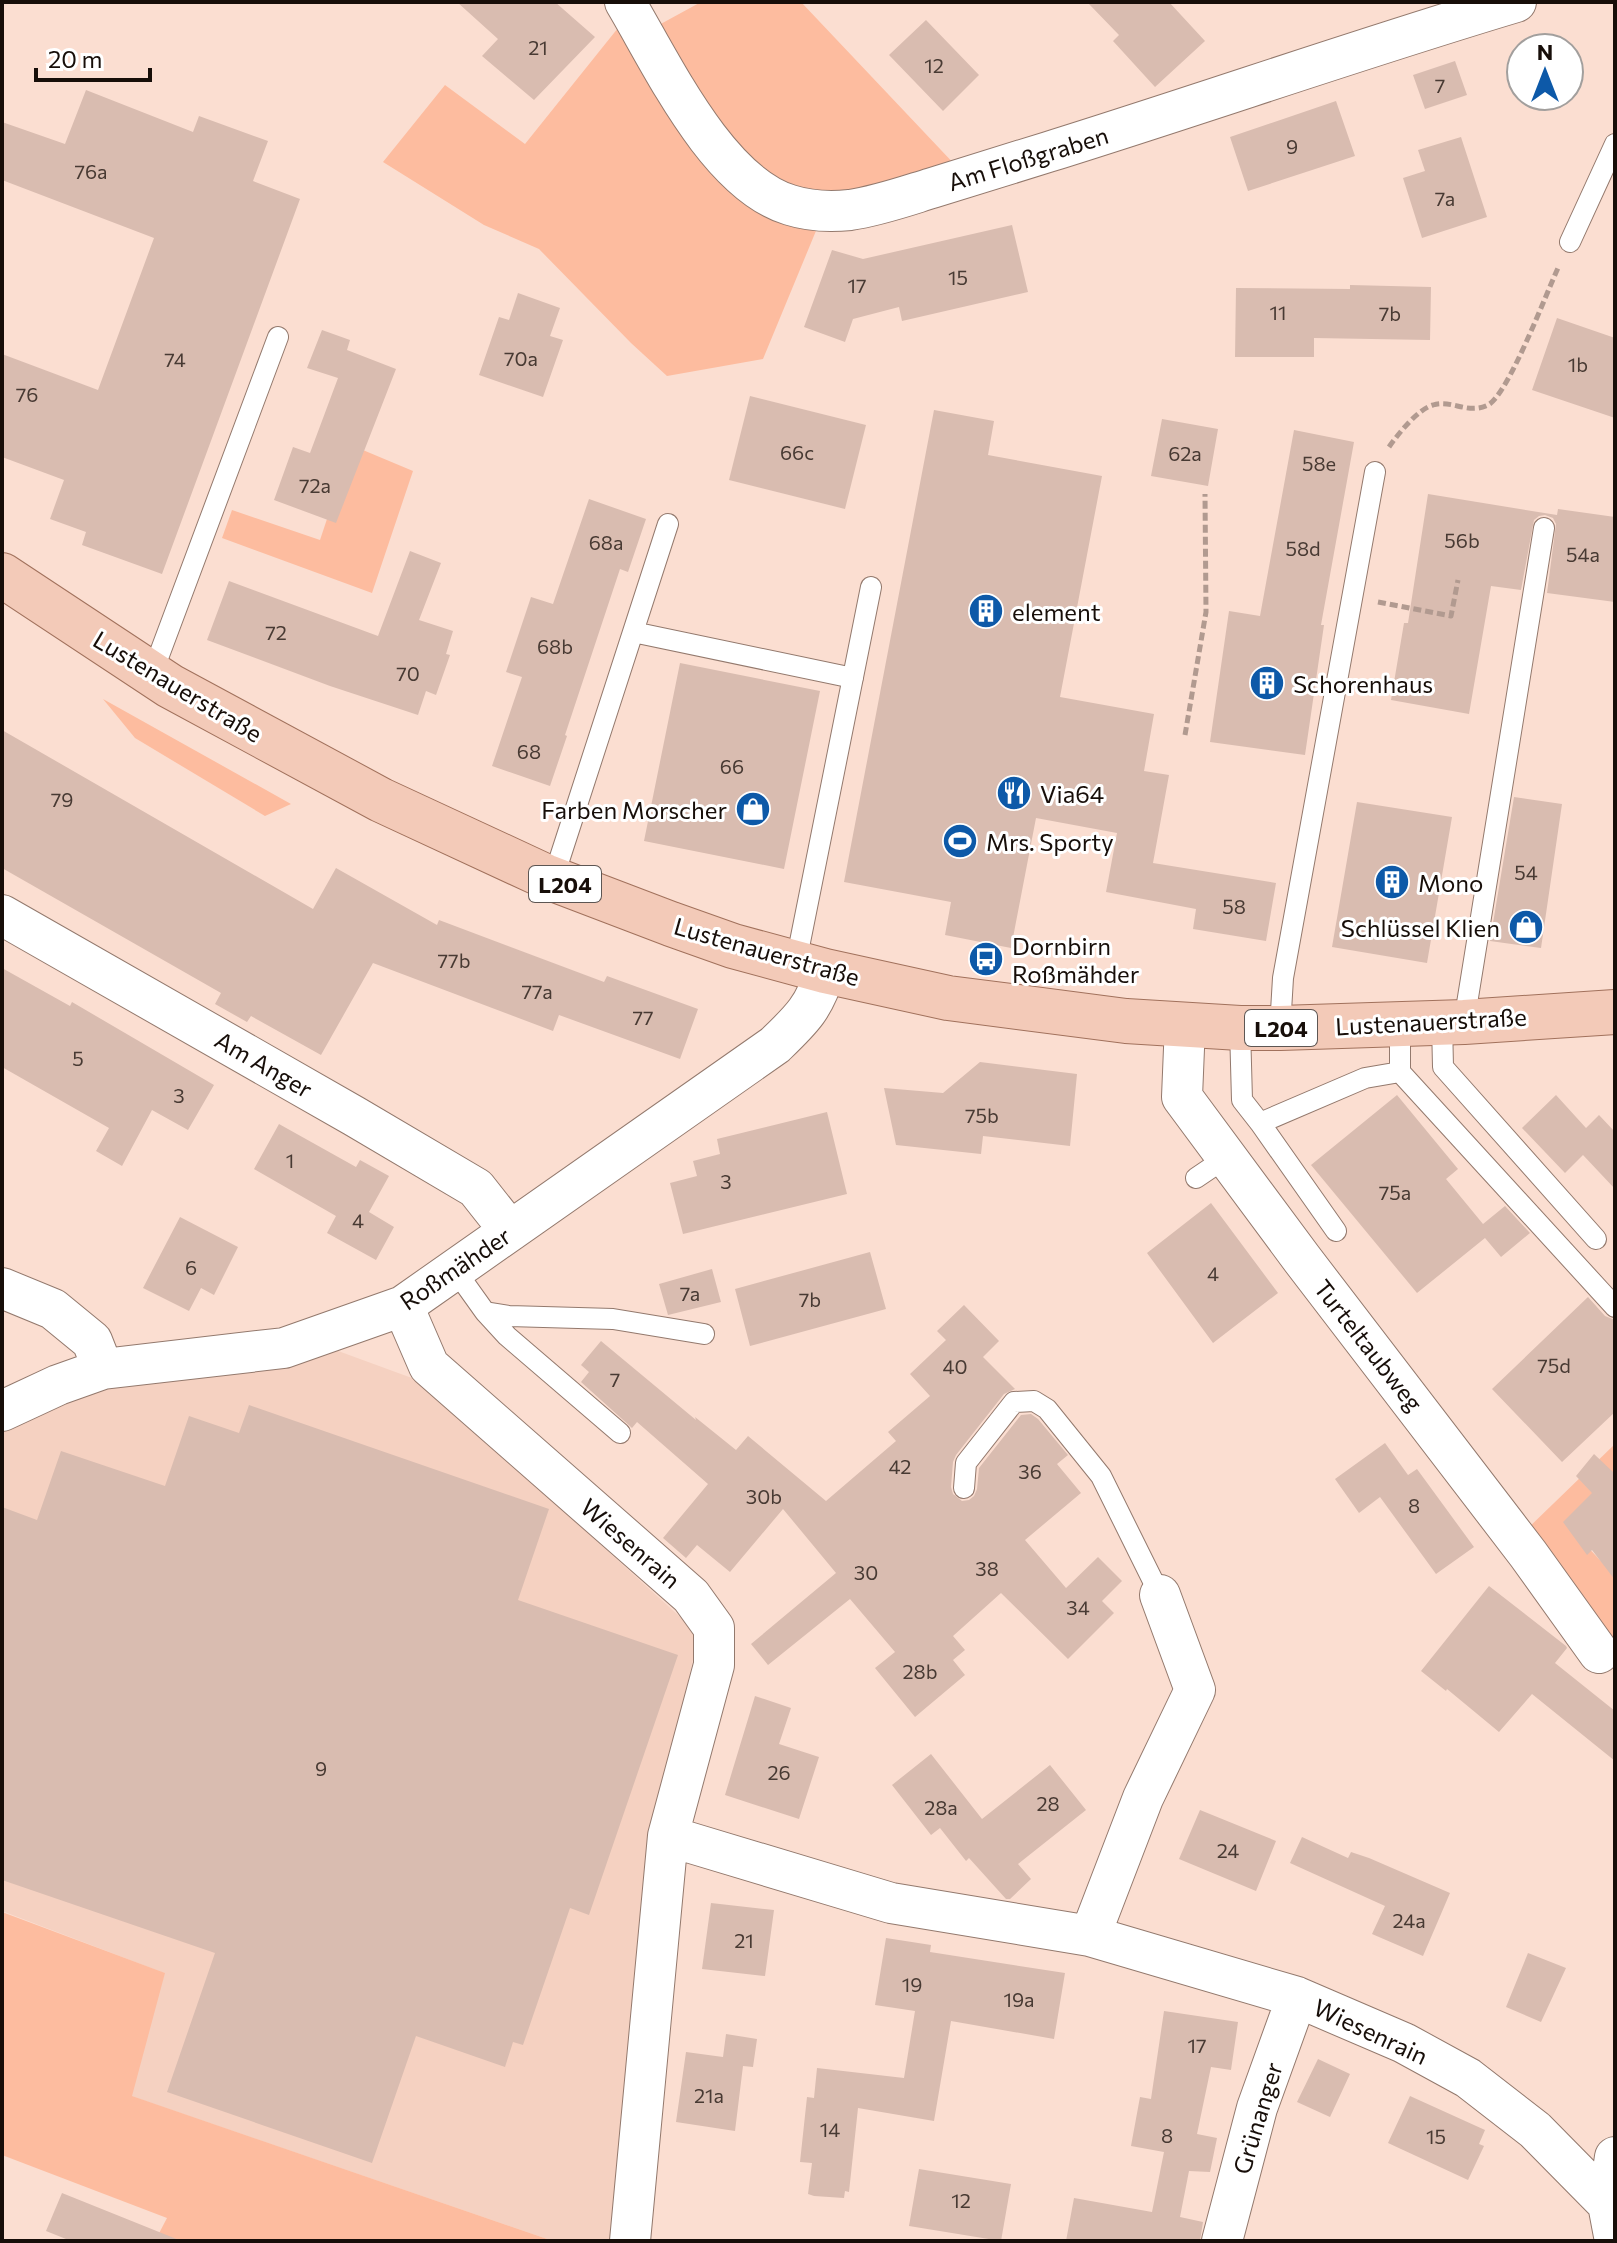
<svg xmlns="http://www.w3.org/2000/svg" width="1617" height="2243" viewBox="0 0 1617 2243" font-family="Commissioner,sans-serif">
  <rect width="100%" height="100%" fill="#fbded1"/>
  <path fill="#f5d1c1" d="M 330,1348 L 420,1381 L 699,1634 L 653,1831 L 611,2241 L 553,2241 L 131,2096 L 164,1973 L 2,1911 L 2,1430 L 16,1420 L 116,1385 Z"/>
  <path fill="#fdbc9f" d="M 701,2 L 801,2 L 958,168 L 867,195 L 809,194 L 726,150 L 657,26 Z
    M 618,28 L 818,226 L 763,359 L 667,376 L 631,343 L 539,249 L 484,225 L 383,162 L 445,85 L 525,144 Z
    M 339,440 L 413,471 L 372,593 L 222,538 L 232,510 L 320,540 L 327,519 Z
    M 103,699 L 291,804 L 265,816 L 135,738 Z
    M 1615,1444 L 1615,1475 L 1564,1522 L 1615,1576 L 1615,1656 L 1523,1533 Z
    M 2,1912 L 165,1973 L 132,2096 L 553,2241 L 155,2241 L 167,2218 L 2,2155 Z"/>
  <path fill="#d9bcb0" d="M 457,2 L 555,2 L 595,37 L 534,100 L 482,56 L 498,39 Z
    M 1087,2 L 1169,2 L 1205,41 L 1155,87 L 1113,41 L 1119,35 Z
    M 926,20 L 979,75 L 943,111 L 889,55 Z
    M 1455,61 L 1467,95 L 1425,109 L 1413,75 Z
    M 86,90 L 193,132 L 199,116 L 268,141 L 253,181 L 300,199 L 162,574 L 82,545 L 86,532 L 50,519 L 64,480 L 2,457 L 2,354 L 98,390 L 154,238 L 2,180 L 2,122 L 65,144 Z
    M 1336,101 L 1355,156 L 1248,191 L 1230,137 Z
    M 1461,137 L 1487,217 L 1422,238 L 1403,178 L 1425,171 L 1418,150 Z
    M 1012,225 L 1028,292 L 902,321 L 899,307 L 853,319 L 845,342 L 804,327 L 832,250 L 863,259 Z
    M 1350,285 L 1431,287 L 1430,340 L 1314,338 L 1314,357 L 1235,357 L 1236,288 L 1350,289 Z
    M 518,293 L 560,308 L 550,336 L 563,340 L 543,397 L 479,375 L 499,317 L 509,320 Z
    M 1557,318 L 1615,338 L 1615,418 L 1532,390 Z
    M 322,330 L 350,340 L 347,350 L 396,369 L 336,523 L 274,500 L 293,447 L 310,453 L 338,378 L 307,368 Z
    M 750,396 L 866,425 L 845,509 L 729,480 Z
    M 934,410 L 994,421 L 988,455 L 1102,476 L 1060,697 L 1154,714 L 1144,771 L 1169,775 L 1153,863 L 1276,883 L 1266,941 L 1193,929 L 1196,909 L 1106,892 L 1117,833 L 1036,818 L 1011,948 L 945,935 L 951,902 L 844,882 Z
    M 1162,419 L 1218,429 L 1208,486 L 1151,476 Z
    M 1294,430 L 1354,442 L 1321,625 L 1324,625 L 1305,755 L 1210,742 L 1229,611 L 1260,616 Z
    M 1428,494 L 1557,515 L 1558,509 L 1615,517 L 1615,602 L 1547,593 L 1556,524 L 1553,518 L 1545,515 L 1539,516 L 1534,520 L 1521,590 L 1491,586 L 1469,714 L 1391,700 L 1404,623 L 1408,623 Z
    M 589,499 L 646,519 L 628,572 L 620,569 L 565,735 L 567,736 L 550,786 L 492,766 L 522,677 L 506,672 L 531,597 L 553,604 Z
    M 410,551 L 441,563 L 419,620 L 453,631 L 446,654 L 450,655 L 436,695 L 426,691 L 418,715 L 330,686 L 207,640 L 229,581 L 378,636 Z
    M 680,663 L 820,691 L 784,869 L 644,841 Z
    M 2,730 L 313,909 L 336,868 L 437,925 L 439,920 L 604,982 L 607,976 L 698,1009 L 680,1059 L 559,1015 L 553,1031 L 373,963 L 321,1055 L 251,1016 L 247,1022 L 215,1004 L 221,993 L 2,868 Z
    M 1514,797 L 1562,804 L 1541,948 L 1490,941 Z
    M 1357,802 L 1452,817 L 1427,963 L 1332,947 Z
    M 2,968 L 70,1006 L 72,1002 L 214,1085 L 188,1130 L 152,1110 L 122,1166 L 96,1151 L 109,1128 L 2,1067 Z
    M 980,1062 L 1077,1074 L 1070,1146 L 983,1136 L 981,1154 L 896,1145 L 884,1088 L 943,1093 Z
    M 1397,1095 L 1458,1169 L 1446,1179 L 1483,1224 L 1505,1206 L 1530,1233 L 1501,1257 L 1485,1238 L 1417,1293 L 1311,1165 Z
    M 1556,1095 L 1586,1128 L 1599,1115 L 1615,1132 L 1615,1189 L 1583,1155 L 1565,1173 L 1522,1128 Z
    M 827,1112 L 847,1194 L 683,1234 L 670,1183 L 697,1176 L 693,1161 L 720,1154 L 717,1139 Z
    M 279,1124 L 356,1167 L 360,1160 L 389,1176 L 369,1212 L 394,1227 L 376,1260 L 327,1233 L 336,1216 L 254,1169 Z
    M 1211,1203 L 1278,1293 L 1213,1343 L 1147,1253 Z
    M 180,1217 L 238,1247 L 214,1295 L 201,1288 L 189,1311 L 143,1288 Z
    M 870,1252 L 886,1309 L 750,1346 L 735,1289 Z
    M 712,1269 L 721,1302 L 668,1315 L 659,1284 Z
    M 1588,1297 L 1605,1316 L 1615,1320 L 1615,1412 L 1562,1462 L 1492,1389 Z
    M 964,1305 L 999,1341 L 983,1357 L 1015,1389 L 1004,1394 L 956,1455 L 953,1462 L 951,1487 L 953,1494 L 962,1501 L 969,1500 L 974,1496 L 977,1489 L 979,1468 L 1021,1415 L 1031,1414 L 1038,1419 L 1068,1455 L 1057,1464 L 1081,1493 L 1025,1540 L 1066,1588 L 1098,1557 L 1122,1581 L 1102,1601 L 1114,1613 L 1068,1659 L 1001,1593 L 953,1636 L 965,1650 L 953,1660 L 965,1675 L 915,1717 L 875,1668 L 895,1652 L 850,1599 L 768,1665 L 751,1644 L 836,1573 L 783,1509 L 730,1572 L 697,1545 L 686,1558 L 663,1538 L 708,1484 L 637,1422 L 632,1428 L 581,1382 L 589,1372 L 581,1365 L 601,1341 L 696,1420 L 695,1417 L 736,1450 L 748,1436 L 826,1501 L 896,1441 L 888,1432 L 930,1396 L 910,1374 L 946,1340 L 937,1331 Z
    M 249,1405 L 549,1509 L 518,1600 L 678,1655 L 589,1915 L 570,1908 L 523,2045 L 513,2042 L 505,2067 L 416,2036 L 372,2163 L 167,2092 L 215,1953 L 2,1880 L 2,1507 L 37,1520 L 61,1451 L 165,1486 L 189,1416 L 239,1433 Z
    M 1385,1443 L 1408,1475 L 1417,1469 L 1474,1547 L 1436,1574 L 1380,1497 L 1359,1513 L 1335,1479 Z
    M 1594,1454 L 1613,1472 L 1615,1470 L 1615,1580 L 1592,1550 L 1587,1555 L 1563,1522 L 1592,1493 L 1576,1476 Z
    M 1489,1586 L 1566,1646 L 1567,1648 L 1555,1663 L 1615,1711 L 1615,1761 L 1532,1694 L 1499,1732 L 1447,1689 L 1446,1691 L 1421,1671 Z
    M 755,1696 L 791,1708 L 779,1744 L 819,1757 L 799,1819 L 725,1795 Z
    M 931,1754 L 982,1819 L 1050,1765 L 1086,1810 L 1018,1864 L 1031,1879 L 1010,1899 L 1006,1899 L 969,1858 L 966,1861 L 940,1828 L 931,1835 L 892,1785 Z
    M 1200,1810 L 1276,1841 L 1256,1891 L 1179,1859 Z
    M 1302,1837 L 1348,1858 L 1351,1852 L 1369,1858 L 1450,1893 L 1423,1956 L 1372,1934 L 1385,1906 L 1290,1863 Z
    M 711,1903 L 774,1910 L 765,1976 L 702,1969 Z
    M 886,1938 L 931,1945 L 930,1952 L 1065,1973 L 1054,2039 L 951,2021 L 934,2121 L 858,2108 L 849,2192 L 845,2191 L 844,2198 L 814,2196 L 808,2194 L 812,2163 L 800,2162 L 807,2097 L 814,2098 L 817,2068 L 904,2078 L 915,2011 L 875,2005 Z
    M 1528,1953 L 1566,1968 L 1541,2022 L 1506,2007 Z
    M 1164,2011 L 1238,2022 L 1231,2070 L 1211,2067 L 1197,2134 L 1217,2138 L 1210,2172 L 1189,2171 L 1180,2217 L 1203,2222 L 1200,2241 L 1066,2241 L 1074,2198 L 1152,2212 L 1164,2152 L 1131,2146 L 1140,2097 L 1151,2099 Z
    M 726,2034 L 757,2039 L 753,2067 L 743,2066 L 735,2131 L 676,2122 L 686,2052 L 723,2057 Z
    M 1318,2059 L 1350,2074 L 1330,2117 L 1297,2102 Z
    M 1410,2096 L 1485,2130 L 1479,2144 L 1484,2146 L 1468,2180 L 1388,2143 Z
    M 919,2169 L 1011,2184 L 1001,2241 L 909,2226 Z
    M 62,2193 L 179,2240 L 178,2241 L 71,2241 L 46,2231 Z"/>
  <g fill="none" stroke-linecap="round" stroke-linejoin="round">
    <g stroke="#93796d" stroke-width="22">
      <path id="lane" d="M 1570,242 L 1615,144
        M 633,632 L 853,678
        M 152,674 L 278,337
        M 553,879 L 668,524
        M 796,962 L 871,587
        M 1442,1022 L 1443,1067 L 1596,1239
        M 1464,1022 L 1544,528
        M 1400,1024 L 1400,1072 L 1615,1307
        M 1240,1028 L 1242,1100 L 1260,1123 L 1336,1231
        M 1280,1028 L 1283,978 L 1375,472
        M 1260,1123 L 1365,1078 L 1400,1072
        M 1196,1178 L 1227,1157
        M 455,1270 L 485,1312 L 509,1316 L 613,1319 L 704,1334
        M 485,1312 L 507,1336 L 620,1433
        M 964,1488 L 966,1463 L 1014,1402 L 1034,1401 L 1047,1409 L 1101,1476 L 1160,1595"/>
    </g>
    <g stroke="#93796d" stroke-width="42">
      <path id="street" d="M 625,2 C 662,64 717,183 790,205 C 809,211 831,212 850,210 C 878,206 906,196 932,188 C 971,176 1010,164 1048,152 C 1205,103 1359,49 1516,2
        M 2,915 L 354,1116 L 476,1188 L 510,1231
        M 1185,1024 L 1182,1097 L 1302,1259 L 1528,1554 L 1599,1653
        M 2,1288 L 53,1309 L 92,1341 L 103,1369
        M 403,1306 L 429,1366 L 691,1596 L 714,1628 L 714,1665 L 668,1836 L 630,2241
        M 2,1411 L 58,1385 L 103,1369 L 284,1348 L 403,1306 L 775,1045 C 801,1020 815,1007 825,971
        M 668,1836 L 891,1903 L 1090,1936 L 1297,1997 L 1404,2043 L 1468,2078 L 1535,2130 L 1608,2204 L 1615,2241
        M 1090,1936 L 1143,1798 L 1195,1690 L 1160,1595
        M 1608,2204 L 1615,2157
        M 1222,2241 L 1257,2108 L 1297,1997"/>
    </g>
    <g stroke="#a1715c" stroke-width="46">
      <path id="primary" d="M 2,575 L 170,686 L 381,800 L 545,876 L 671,924 L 733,946 L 825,971 L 948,998 L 1126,1021 L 1240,1028 L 1280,1028 L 1464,1022 L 1615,1012"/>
    </g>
    <path stroke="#b19a90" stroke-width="5" stroke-dasharray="8 4" stroke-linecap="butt" d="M 1389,447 C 1398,434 1418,409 1433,405 C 1451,399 1468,415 1488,405 C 1508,395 1546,294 1558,268
      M 1378,602 L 1451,616 L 1458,580
      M 1185,735 L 1206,612 L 1205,494"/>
    <use href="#lane" stroke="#fff" stroke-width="20"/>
    <use href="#street" stroke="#fff" stroke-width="40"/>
    <use href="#primary" stroke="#f3cab8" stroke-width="44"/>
  </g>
  <defs>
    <g id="building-disc" transform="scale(1.8)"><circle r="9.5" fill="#0d59a8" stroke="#fff"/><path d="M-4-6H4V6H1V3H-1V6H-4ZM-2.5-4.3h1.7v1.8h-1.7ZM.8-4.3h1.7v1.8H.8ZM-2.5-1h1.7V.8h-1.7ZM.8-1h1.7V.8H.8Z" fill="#fff"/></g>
    <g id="restaurant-disc" transform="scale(1.8)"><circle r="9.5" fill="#0d59a8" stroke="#fff"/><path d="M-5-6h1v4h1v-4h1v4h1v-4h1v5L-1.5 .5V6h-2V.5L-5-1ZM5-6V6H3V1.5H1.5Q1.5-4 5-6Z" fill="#fff"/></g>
    <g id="shop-disc" transform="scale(1.8)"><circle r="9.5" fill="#0d59a8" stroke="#fff"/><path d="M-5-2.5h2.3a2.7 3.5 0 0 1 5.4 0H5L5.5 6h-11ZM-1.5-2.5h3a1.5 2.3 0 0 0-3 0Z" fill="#fff"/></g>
    <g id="stadium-disc" transform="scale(1.8)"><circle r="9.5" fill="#0d59a8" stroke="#fff"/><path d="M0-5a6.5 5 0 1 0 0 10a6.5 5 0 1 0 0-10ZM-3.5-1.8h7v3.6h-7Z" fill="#fff"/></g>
    <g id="bus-disc" transform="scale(1.8)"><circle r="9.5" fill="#0d59a8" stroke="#fff"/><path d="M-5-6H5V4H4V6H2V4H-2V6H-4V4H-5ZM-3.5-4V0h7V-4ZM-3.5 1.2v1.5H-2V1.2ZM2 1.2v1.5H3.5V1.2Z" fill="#fff"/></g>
  </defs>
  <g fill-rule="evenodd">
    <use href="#building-disc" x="986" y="611"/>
    <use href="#building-disc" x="1267" y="683"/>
    <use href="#restaurant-disc" x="1014" y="793"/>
    <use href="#shop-disc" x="753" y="809"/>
    <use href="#stadium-disc" x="960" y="841"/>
    <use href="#building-disc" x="1392" y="882"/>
    <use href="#shop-disc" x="1526" y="927"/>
    <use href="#bus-disc" x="986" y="959"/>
  </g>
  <g text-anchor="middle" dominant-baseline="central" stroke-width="6" stroke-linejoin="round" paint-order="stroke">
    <g font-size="20" fill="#483a33">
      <text x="538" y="47">21</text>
      <text x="934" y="65">12</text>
      <text x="1440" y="85">7</text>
      <text x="1292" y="146">9</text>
      <text x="91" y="171">76a</text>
      <text x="1445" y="198">7a</text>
      <text x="958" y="277">15</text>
      <text x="857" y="285">17</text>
      <text x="1278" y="312">11</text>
      <text x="1390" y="313">7b</text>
      <text x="521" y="358">70a</text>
      <text x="175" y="359">74</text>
      <text x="1578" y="364">1b</text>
      <text x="27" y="394">76</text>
      <text x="797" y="452">66c</text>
      <text x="1185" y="453">62a</text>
      <text x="1319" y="463">58e</text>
      <text x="315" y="485">72a</text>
      <text x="1462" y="540">56b</text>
      <text x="606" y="542">68a</text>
      <text x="1303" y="548">58d</text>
      <text x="1583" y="554">54a</text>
      <text x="276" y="632">72</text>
      <text x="555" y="646">68b</text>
      <text x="408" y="673">70</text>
      <text x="529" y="751">68</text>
      <text x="732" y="766">66</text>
      <text x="62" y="799">79</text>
      <text x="1526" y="872">54</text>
      <text x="1234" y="906">58</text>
      <text x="454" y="960">77b</text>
      <text x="537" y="991">77a</text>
      <text x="643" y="1017">77</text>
      <text x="78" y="1058">5</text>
      <text x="179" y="1095">3</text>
      <text x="982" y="1115">75b</text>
      <text x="290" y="1160">1</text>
      <text x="726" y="1181">3</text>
      <text x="1395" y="1192">75a</text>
      <text x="358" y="1220">4</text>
      <text x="191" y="1267">6</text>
      <text x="1213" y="1273">4</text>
      <text x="690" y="1293">7a</text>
      <text x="810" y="1299">7b</text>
      <text x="1554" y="1365">75d</text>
      <text x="955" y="1366">40</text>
      <text x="615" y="1379">7</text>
      <text x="900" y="1466">42</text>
      <text x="1030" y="1471">36</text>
      <text x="764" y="1496">30b</text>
      <text x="1414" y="1505">8</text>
      <text x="987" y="1568">38</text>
      <text x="866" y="1572">30</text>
      <text x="1078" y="1607">34</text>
      <text x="920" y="1671">28b</text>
      <text x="321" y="1768">9</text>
      <text x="779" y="1772">26</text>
      <text x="1048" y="1803">28</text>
      <text x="941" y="1807">28a</text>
      <text x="1228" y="1850">24</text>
      <text x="1409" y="1920">24a</text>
      <text x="744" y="1940">21</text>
      <text x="912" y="1984">19</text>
      <text x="1019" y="1999">19a</text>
      <text x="1197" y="2045">17</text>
      <text x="709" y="2095">21a</text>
      <text x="830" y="2129">14</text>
      <text x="1167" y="2135">8</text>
      <text x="1436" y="2136">15</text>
      <text x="961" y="2200">12</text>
    </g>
    <g fill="#fff" stroke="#5d5653" stroke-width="2">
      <rect x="529" y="866" width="72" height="36" rx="6"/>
      <rect x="1245" y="1010" width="72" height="36" rx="6"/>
    </g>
    <g font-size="22" font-weight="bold" fill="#170e09">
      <text x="565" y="884">L204</text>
      <text x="1281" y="1028">L204</text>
    </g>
    <g font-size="24" fill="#170e09" stroke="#fff">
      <text transform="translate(1028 158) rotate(-17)">Am Floßgraben</text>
      <text transform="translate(178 686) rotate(31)">Lustenauerstraße</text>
      <text transform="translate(767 951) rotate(16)">Lustenauerstraße</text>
      <text transform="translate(1431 1021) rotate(-3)">Lustenauerstraße</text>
      <text transform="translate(264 1064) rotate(30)">Am Anger</text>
      <text transform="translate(455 1268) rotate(-34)">Roßmähder</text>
      <text transform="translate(1369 1345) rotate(52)">Turteltaubweg</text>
      <text transform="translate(631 1543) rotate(41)">Wiesenrain</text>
      <text transform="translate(1371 2031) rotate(25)">Wiesenrain</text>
      <text transform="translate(1257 2118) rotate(-73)">Grünanger</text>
    </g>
    <g font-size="24" fill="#170e09" stroke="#fff" text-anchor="start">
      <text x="1012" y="611">element</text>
      <text x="1293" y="683">Schorenhaus</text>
      <text x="1040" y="793">Via64</text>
      <text x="727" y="809" text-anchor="end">Farben Morscher</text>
      <text x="986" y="841">Mrs. Sporty</text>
      <text x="1418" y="882">Mono</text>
      <text x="1500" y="927" text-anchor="end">Schlüssel Klien</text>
      <text x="1012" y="945">Dornbirn<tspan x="1012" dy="28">Roßmähder</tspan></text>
    </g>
  </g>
  <rect width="1617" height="2243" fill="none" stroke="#170e09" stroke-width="8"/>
  <g transform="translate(1545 72)"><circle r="38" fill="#ffffff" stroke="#a29f9d" stroke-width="2"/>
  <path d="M0-6L14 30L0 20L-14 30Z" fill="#0d59a8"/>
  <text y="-12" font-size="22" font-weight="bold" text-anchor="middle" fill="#170e09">N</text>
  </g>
  <path d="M36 68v12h114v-12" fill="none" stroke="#170e09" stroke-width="4"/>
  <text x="48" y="68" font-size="24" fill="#170e09" stroke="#ffffff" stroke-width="6" paint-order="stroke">20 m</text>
</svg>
